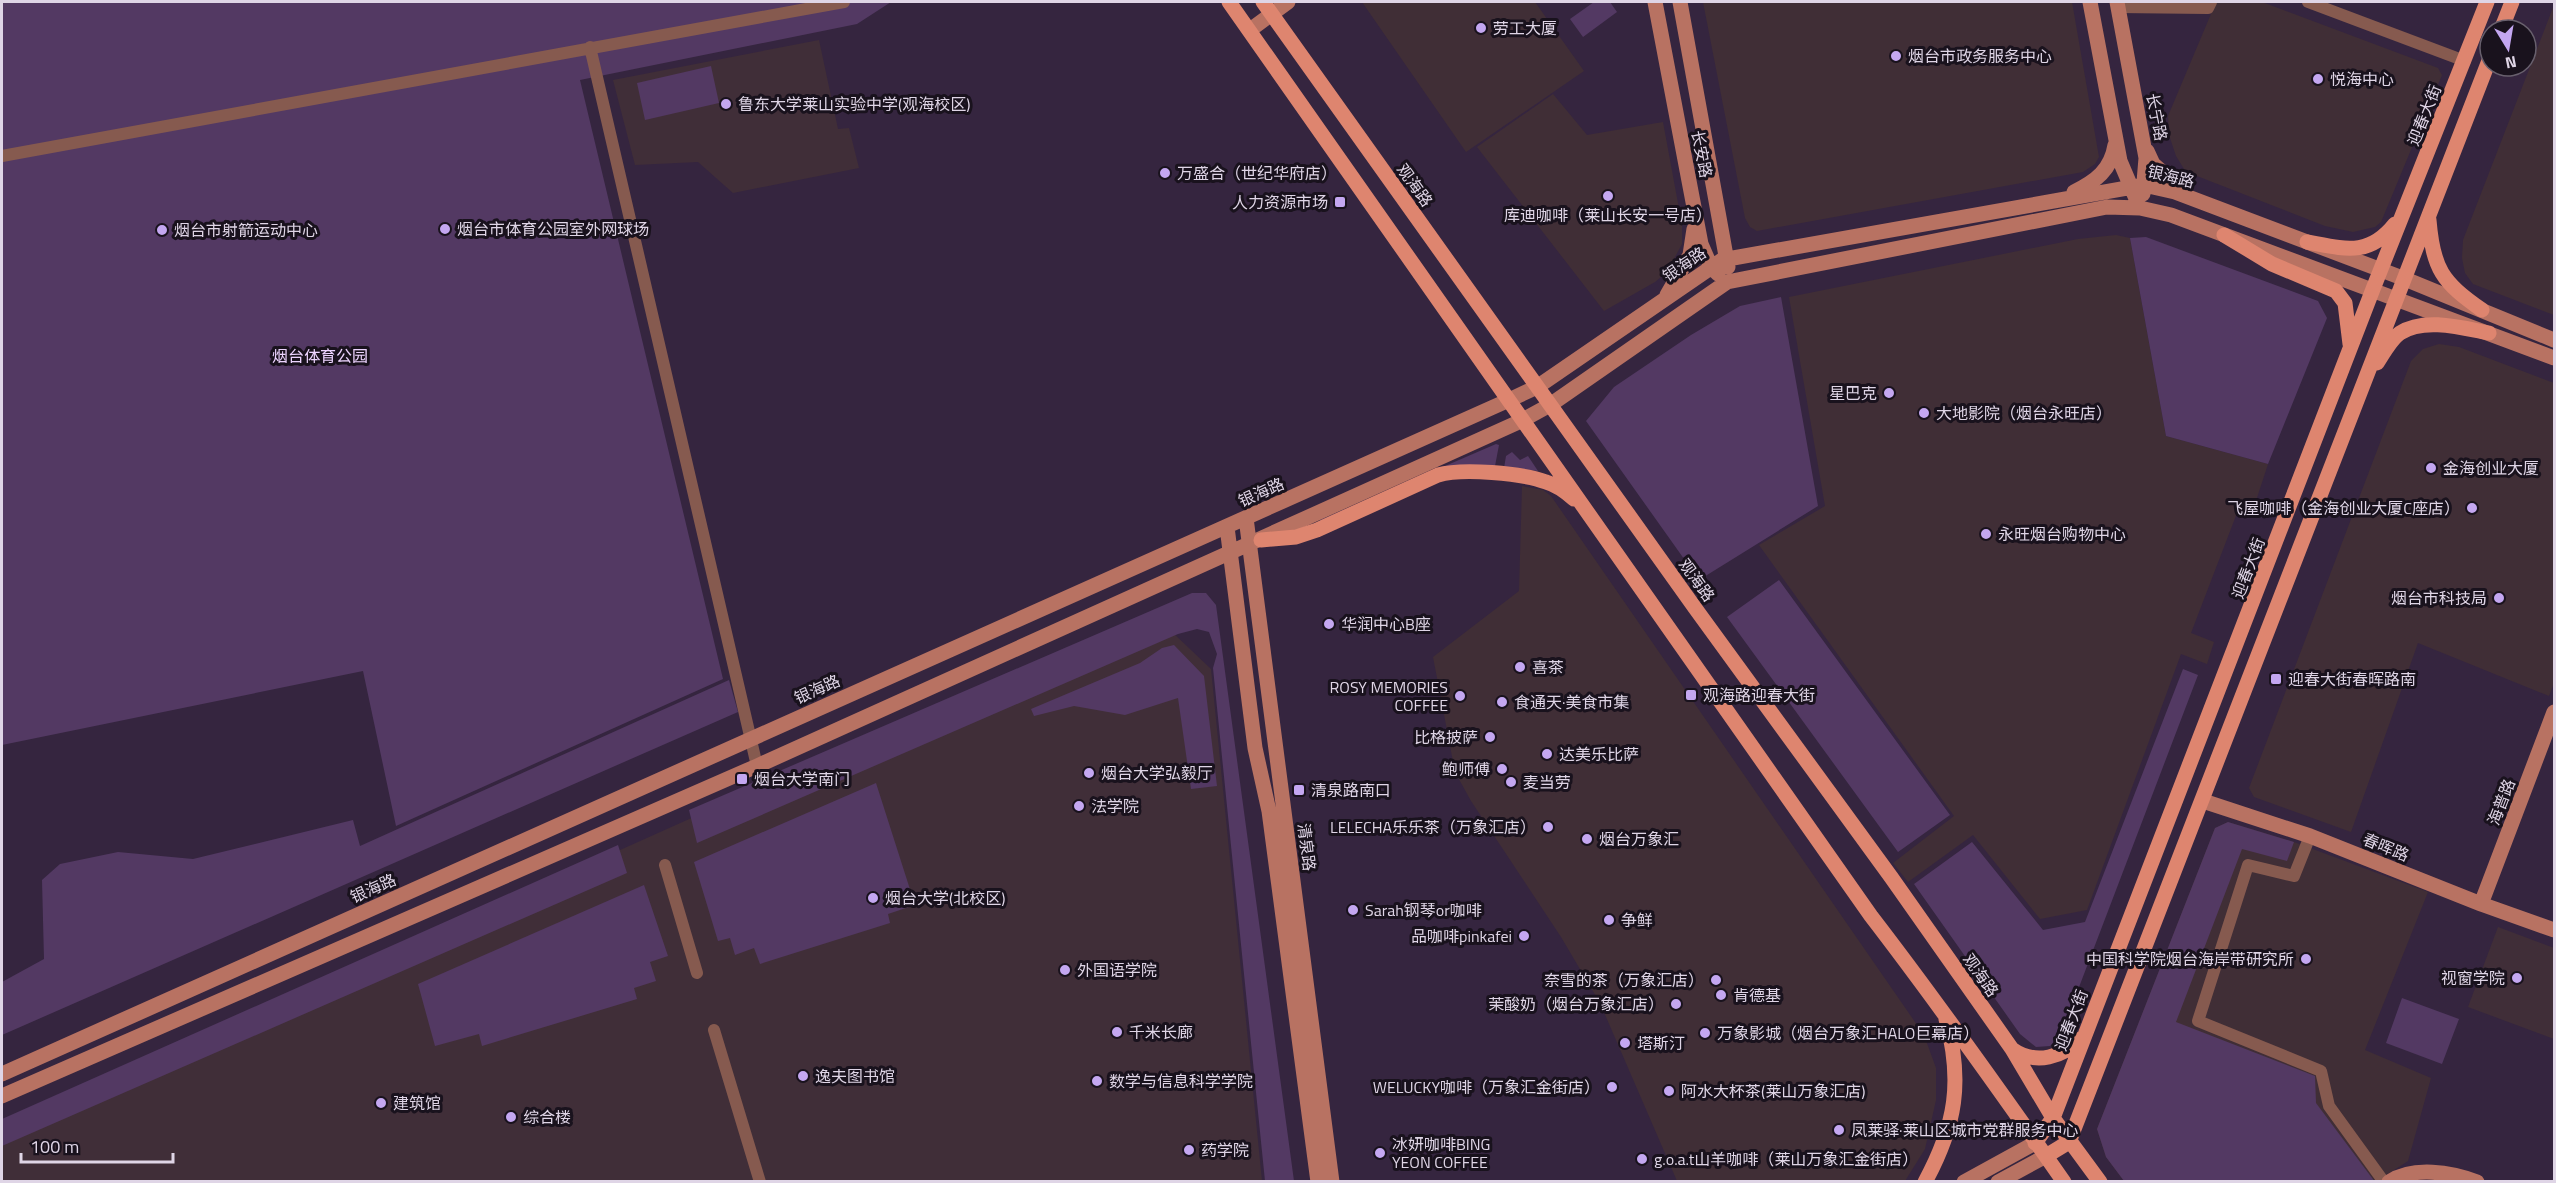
<svg xmlns="http://www.w3.org/2000/svg" width="2556" height="1183" viewBox="0 0 2556 1183" font-family="'Titillium Web','Noto Sans SC',sans-serif">
  <rect width="100%" height="100%" fill="#35253f"/>
  <path fill="#402e36" d="M 1362,2 L 1535,2 L 1584,71 L 1466,152 Z
    M 1703,2 L 2072,2 L 2099,157 L 2095,164 L 2083,172 L 1757,231 L 1750,227 L 1745,218 Z
    M 2216,2 L 2262,2 L 2438,68 L 2442,75 L 2381,222 L 2375,227 L 2353,232 L 2325,226 L 2197,176 L 2184,169 L 2176,156 L 2169,135 L 2168,116 Z
    M 2554,5 L 2554,315 L 2473,284 L 2465,273 L 2462,258 L 2463,240 Z
    M 1553,94 L 1587,135 L 1663,122 L 1682,225 L 1682,244 L 1667,272 L 1655,282 L 1604,311 L 1477,147 Z
    M 2116,235 L 2130,238 L 2166,436 L 2268,464 L 2255,504 L 2242,500 L 2191,633 L 2214,642 L 2207,664 L 2181,654 L 2087,910 L 2040,919 L 1973,835 L 1908,882 L 1893,863 L 1954,816 L 1759,545 L 1825,506 L 1789,297 L 2078,239 Z
    M 2439,344 L 2459,347 L 2554,383 L 2554,683 L 2549,696 L 2418,643 L 2351,832 L 2254,797 L 2249,788 L 2411,361 L 2423,349 Z
    M 1522,486 L 1543,490 L 1551,496 L 1924,1035 L 1936,1068 L 1936,1100 L 1925,1149 L 1905,1181 L 1677,1181 L 1600,1003 L 1561,937 L 1471,801 L 1455,772 L 1433,657 L 1519,591 Z
    M 2228,822 L 2294,842 L 2428,892 L 2365,1050 L 2431,1078 L 2408,1161 L 2377,1181 L 2124,1181 L 2106,1157 L 2097,1129 L 2215,828 Z"/>
  <path fill="#402e38" d="M 819,40 L 838,129 L 849,128 L 859,168 L 733,193 L 698,162 L 635,165 L 613,80 Z
    M 1151,612 L 1211,669 L 1262,1181 L 2,1182 L 2,1127 Z
    M 2498,927 L 2554,948 L 2554,1039 L 2468,1007 Z"/>
  <path fill="#533963" d="M 2,2 L 891,2 L 857,24 L 580,80 L 723,679 L 396,826 L 363,671 L 2,745 Z
    M 1594,2 L 1610,2 L 1617,12 L 1583,37 L 1570,19 Z
    M 711,66 L 719,103 L 645,120 L 637,83 Z
    M 2146,237 L 2318,301 L 2327,318 L 2268,464 L 2166,436 L 2130,238 Z
    M 1781,297 L 1818,506 L 1699,580 L 1586,421 L 1614,387 L 1691,335 L 1740,306 Z
    M 1496,444 L 1499,445 L 1495,466 L 1463,466 L 1321,524 L 1320,520 Z
    M 1512,452 L 1520,460 L 1528,456 L 1538,471 L 1504,468 L 1506,456 Z
    M 1779,580 L 1950,815 L 1898,852 L 1727,617 Z
    M 1192,593 L 1206,593 L 1216,605 L 1294,1181 L 1265,1181 L 1213,668 L 1217,654 L 1209,632 L 1197,629 L 1178,634 L 697,843 L 689,810 Z
    M 1174,645 L 1204,676 L 1217,786 L 1191,789 L 1178,698 L 1125,715 L 1074,706 L 1034,716 L 1031,709 L 1140,663 L 1162,648 Z
    M 2183,669 L 2198,675 L 2060,1037 L 2050,1046 L 2036,1047 L 2020,1034 L 1914,884 L 1972,842 L 2043,930 L 2085,922 Z
    M 729,680 L 738,712 L 2,1035 L 2,982 L 44,959 L 42,880 L 60,864 L 118,852 L 193,859 L 353,820 L 360,846 Z
    M 876,783 L 915,905 L 888,914 L 890,923 L 760,964 L 754,948 L 735,955 L 730,938 L 718,941 L 694,862 Z
    M 2228,822 L 2294,842 L 2287,861 L 2242,849 L 2176,1022 L 2315,1076 L 2316,1103 L 2375,1182 L 2124,1181 L 2106,1157 L 2097,1129 L 2215,828 Z
    M 618,845 L 627,873 L 2,1146 L 2,1119 Z
    M 644,885 L 668,956 L 650,962 L 656,981 L 634,988 L 637,999 L 482,1046 L 479,1034 L 435,1046 L 418,984 Z
    M 2402,998 L 2459,1019 L 2442,1064 L 2386,1043 Z"/>
  <g fill="none" stroke-linecap="round" stroke-linejoin="round">
    <path stroke="#865a4f" stroke-width="12" d="M 2308,2 L 2465,61
      M 2118,7 L 2208,8 L 2211,2
      M 590,47 L 757,766
      M 2,156 L 844,2
      M 2310,836 L 2294,876 L 2248,865 L 2198,1021 L 2321,1071 L 2329,1106 L 2384,1182
      M 665,865 L 697,973
      M 714,1030 L 760,1182"/>
    <path stroke="#b87262" stroke-width="15" d="M 1655,2 L 1701,244 L 1711,267 L 1718,274
      M 1680,2 L 1728,267
      M 2090,2 L 2120,161 L 2140,208
      M 2117,2 L 2146,158 L 2143,194
      M 1250,30 L 1288,2
      M 2147,151 L 2153,164 L 2185,192
      M 2074,192 C 2096,181 2111,170 2115,145
      M 1667,295 L 1690,255 L 1694,229
      M 1246,518 L 1332,1182
      M 1227,527 L 1255,748 L 1269,811 L 1318,1182
      M 2203,801 L 2310,836 L 2481,904 L 2554,930
      M 2481,904 L 2554,712
      M 2,1074 L 1509,400 L 1537,387 L 1722,260 L 2144,185 L 2175,192 L 2405,279 L 2554,340
      M 2,1096 L 757,766 L 1521,421 L 1550,405 L 1727,282 L 2107,207 L 2140,208 L 2171,215 L 2554,358
      M 1964,1182 L 2035,1143
      M 1998,1182 L 2046,1156
      M 2389,1182 C 2413,1166 2451,1172 2477,1182"/>
    <path stroke="#de856f" stroke-width="15" d="M 1229,2 L 1871,916 C 1938,1003 2001,1092 2064,1182
      M 1263,2 L 1695,608 L 1891,877 L 2012,1049 L 2053,1118 L 2100,1182
      M 2501,30 L 2512,2
      M 2429,220 C 2433,269 2442,282 2482,310
      M 2224,235 L 2272,264 L 2336,291 L 2345,303 L 2350,344
      M 2307,242 C 2345,249 2369,257 2395,224
      M 2377,363 C 2383,354 2391,339 2400,333 C 2424,317 2463,328 2489,333
      M 1261,540 L 1296,537 L 1317,530 L 1438,475 C 1462,468 1522,473 1546,482 C 1557,485 1566,492 1574,499
      M 2012,1049 C 2036,1066 2063,1057 2082,1038
      M 2035,1143 L 2053,1118 L 2373,289 L 2487,2
      M 2046,1156 L 2069,1142 L 2490,58
      M 1925,1182 C 1956,1125 1963,1081 1946,1019"/>
  </g>
  <g fill="#c4a7f1" stroke="#19121d" stroke-width="2">
    <circle cx="1481" cy="28" r="6"/>
    <circle cx="1896" cy="56" r="6"/>
    <circle cx="2318" cy="79" r="6"/>
    <circle cx="726" cy="104" r="6"/>
    <circle cx="1165" cy="173" r="6"/>
    <circle cx="1608" cy="196" r="6"/>
    <rect x="1334" y="196" width="12" height="12" rx="3"/>
    <circle cx="445" cy="229" r="6"/>
    <circle cx="162" cy="230" r="6"/>
    <circle cx="1889" cy="393" r="6"/>
    <circle cx="1924" cy="413" r="6"/>
    <circle cx="2431" cy="468" r="6"/>
    <circle cx="2472" cy="508" r="6"/>
    <circle cx="1986" cy="534" r="6"/>
    <circle cx="2499" cy="598" r="6"/>
    <circle cx="1329" cy="624" r="6"/>
    <circle cx="1520" cy="667" r="6"/>
    <rect x="2270" y="673" width="12" height="12" rx="3"/>
    <rect x="1685" y="689" width="12" height="12" rx="3"/>
    <circle cx="1460" cy="696" r="6"/>
    <circle cx="1502" cy="702" r="6"/>
    <circle cx="1490" cy="737" r="6"/>
    <circle cx="1547" cy="754" r="6"/>
    <circle cx="1502" cy="769" r="6"/>
    <circle cx="1089" cy="773" r="6"/>
    <rect x="736" y="773" width="12" height="12" rx="3"/>
    <circle cx="1511" cy="782" r="6"/>
    <rect x="1293" y="784" width="12" height="12" rx="3"/>
    <circle cx="1079" cy="806" r="6"/>
    <circle cx="1548" cy="827" r="6"/>
    <circle cx="1587" cy="839" r="6"/>
    <circle cx="873" cy="898" r="6"/>
    <circle cx="1353" cy="910" r="6"/>
    <circle cx="1609" cy="920" r="6"/>
    <circle cx="1524" cy="936" r="6"/>
    <circle cx="2306" cy="959" r="6"/>
    <circle cx="1065" cy="970" r="6"/>
    <circle cx="2517" cy="978" r="6"/>
    <circle cx="1716" cy="980" r="6"/>
    <circle cx="1721" cy="995" r="6"/>
    <circle cx="1676" cy="1004" r="6"/>
    <circle cx="1117" cy="1032" r="6"/>
    <circle cx="1705" cy="1033" r="6"/>
    <circle cx="1625" cy="1043" r="6"/>
    <circle cx="803" cy="1076" r="6"/>
    <circle cx="1097" cy="1081" r="6"/>
    <circle cx="1612" cy="1087" r="6"/>
    <circle cx="1669" cy="1091" r="6"/>
    <circle cx="381" cy="1103" r="6"/>
    <circle cx="511" cy="1117" r="6"/>
    <circle cx="1839" cy="1130" r="6"/>
    <circle cx="1189" cy="1150" r="6"/>
    <circle cx="1380" cy="1153" r="6"/>
    <circle cx="1642" cy="1159" r="6"/>
  </g>
  <g text-anchor="middle" dominant-baseline="central" stroke-width="6" stroke-linejoin="round" paint-order="stroke">
    <g font-size="16" fill="#dfd5e6" stroke="#19121d" text-anchor="start">
      <text x="1493" y="28">劳工大厦</text>
      <text x="1908" y="56">烟台市政务服务中心</text>
      <text x="2330" y="79">悦海中心</text>
      <text x="738" y="104">鲁东大学莱山实验中学(观海校区)</text>
      <text x="1177" y="173">万盛合（世纪华府店）</text>
      <text x="1328" y="202" text-anchor="end">人力资源市场</text>
      <text x="1608" y="215" text-anchor="middle">库迪咖啡（莱山长安一号店）</text>
      <text x="457" y="229">烟台市体育公园室外网球场</text>
      <text x="174" y="230">烟台市射箭运动中心</text>
      <text x="1877" y="393" text-anchor="end">星巴克</text>
      <text x="1936" y="413">大地影院（烟台永旺店）</text>
      <text x="2443" y="468">金海创业大厦</text>
      <text x="2460" y="508" text-anchor="end">飞屋咖啡（金海创业大厦C座店）</text>
      <text x="1998" y="534">永旺烟台购物中心</text>
      <text x="2487" y="598" text-anchor="end">烟台市科技局</text>
      <text x="1341" y="624">华润中心B座</text>
      <text x="1532" y="667">喜茶</text>
      <text x="2288" y="679">迎春大街春晖路南</text>
      <text x="1448" y="687" text-anchor="end">ROSY MEMORIES<tspan x="1448" dy="18">COFFEE</tspan></text>
      <text x="1703" y="695">观海路迎春大街</text>
      <text x="1514" y="702">食通天·美食市集</text>
      <text x="1478" y="737" text-anchor="end">比格披萨</text>
      <text x="1559" y="754">达美乐比萨</text>
      <text x="1490" y="769" text-anchor="end">鲍师傅</text>
      <text x="1101" y="773">烟台大学弘毅厅</text>
      <text x="754" y="779">烟台大学南门</text>
      <text x="1523" y="782">麦当劳</text>
      <text x="1311" y="790">清泉路南口</text>
      <text x="1091" y="806">法学院</text>
      <text x="1536" y="827" text-anchor="end">LELECHA乐乐茶（万象汇店）</text>
      <text x="1599" y="839">烟台万象汇</text>
      <text x="885" y="898">烟台大学(北校区)</text>
      <text x="1365" y="910">Sarah钢琴or咖啡</text>
      <text x="1621" y="920">争鲜</text>
      <text x="1512" y="936" text-anchor="end">品咖啡pinkafei</text>
      <text x="2294" y="959" text-anchor="end">中国科学院烟台海岸带研究所</text>
      <text x="1077" y="970">外国语学院</text>
      <text x="2505" y="978" text-anchor="end">视窗学院</text>
      <text x="1704" y="980" text-anchor="end">奈雪的茶（万象汇店）</text>
      <text x="1733" y="995">肯德基</text>
      <text x="1664" y="1004" text-anchor="end">茉酸奶（烟台万象汇店）</text>
      <text x="1129" y="1032">千米长廊</text>
      <text x="1717" y="1033">万象影城（烟台万象汇HALO巨幕店）</text>
      <text x="1637" y="1043">塔斯汀</text>
      <text x="815" y="1076">逸夫图书馆</text>
      <text x="1109" y="1081">数学与信息科学学院</text>
      <text x="1600" y="1087" text-anchor="end">WELUCKY咖啡（万象汇金街店）</text>
      <text x="1681" y="1091">阿水大杯茶(莱山万象汇店)</text>
      <text x="393" y="1103">建筑馆</text>
      <text x="523" y="1117">综合楼</text>
      <text x="1851" y="1130">凤莱驿·莱山区城市党群服务中心</text>
      <text x="1392" y="1144">冰妍咖啡BING<tspan x="1392" dy="18">YEON COFFEE</tspan></text>
      <text x="1201" y="1150">药学院</text>
      <text x="1654" y="1159">g.o.a.t山羊咖啡（莱山万象汇金街店）</text>
    </g>
    <g font-size="16" fill="#dfd5e6" stroke="#19121d">
      <text transform="translate(2424 115) rotate(-68)">迎春大街</text>
      <text transform="translate(2157 117) rotate(79)">长宁路</text>
      <text transform="translate(1702 154) rotate(79)">长安路</text>
      <text transform="translate(2171 176) rotate(14)">银海路</text>
      <text transform="translate(1415 185) rotate(54)">观海路</text>
      <text transform="translate(1684 264) rotate(-34)">银海路</text>
      <text transform="translate(1261 492) rotate(-24)">银海路</text>
      <text transform="translate(2248 568) rotate(-69)">迎春大街</text>
      <text transform="translate(1697 580) rotate(54)">观海路</text>
      <text transform="translate(817 689) rotate(-24)">银海路</text>
      <text transform="translate(2501 802) rotate(-69)">海普路</text>
      <text transform="translate(1307 847) rotate(83)">清泉路</text>
      <text transform="translate(2386 847) rotate(22)">春晖路</text>
      <text transform="translate(373 888) rotate(-24)">银海路</text>
      <text transform="translate(1981 975) rotate(55)">观海路</text>
      <text transform="translate(2071 1020) rotate(-69)">迎春大街</text>
    </g>
    <g font-size="16" fill="#edd4ff" stroke="#19121d">
      <text x="320" y="356">烟台体育公园</text>
    </g>
  </g>
  <rect width="2556" height="1183" fill="none" stroke="#dfd5e6" stroke-width="6"/>
  <g transform="translate(2508 48) rotate(169)"><circle r="28" fill="#19121d" stroke="#68606d" stroke-width="1.5"/>
  <path d="M0-4.5L10 22L0 15L-10 22Z" fill="#c4a7f1"/>
  <text y="-9" font-size="16" font-weight="bold" text-anchor="middle" fill="#dfd5e6">N</text>
  </g>
  <path d="M21 1153v9h152v-9" fill="none" stroke="#dfd5e6" stroke-width="3"/>
  <text x="30" y="1153" font-size="18" fill="#dfd5e6" stroke="#19121d" stroke-width="4.5" paint-order="stroke">100 m</text>
</svg>
